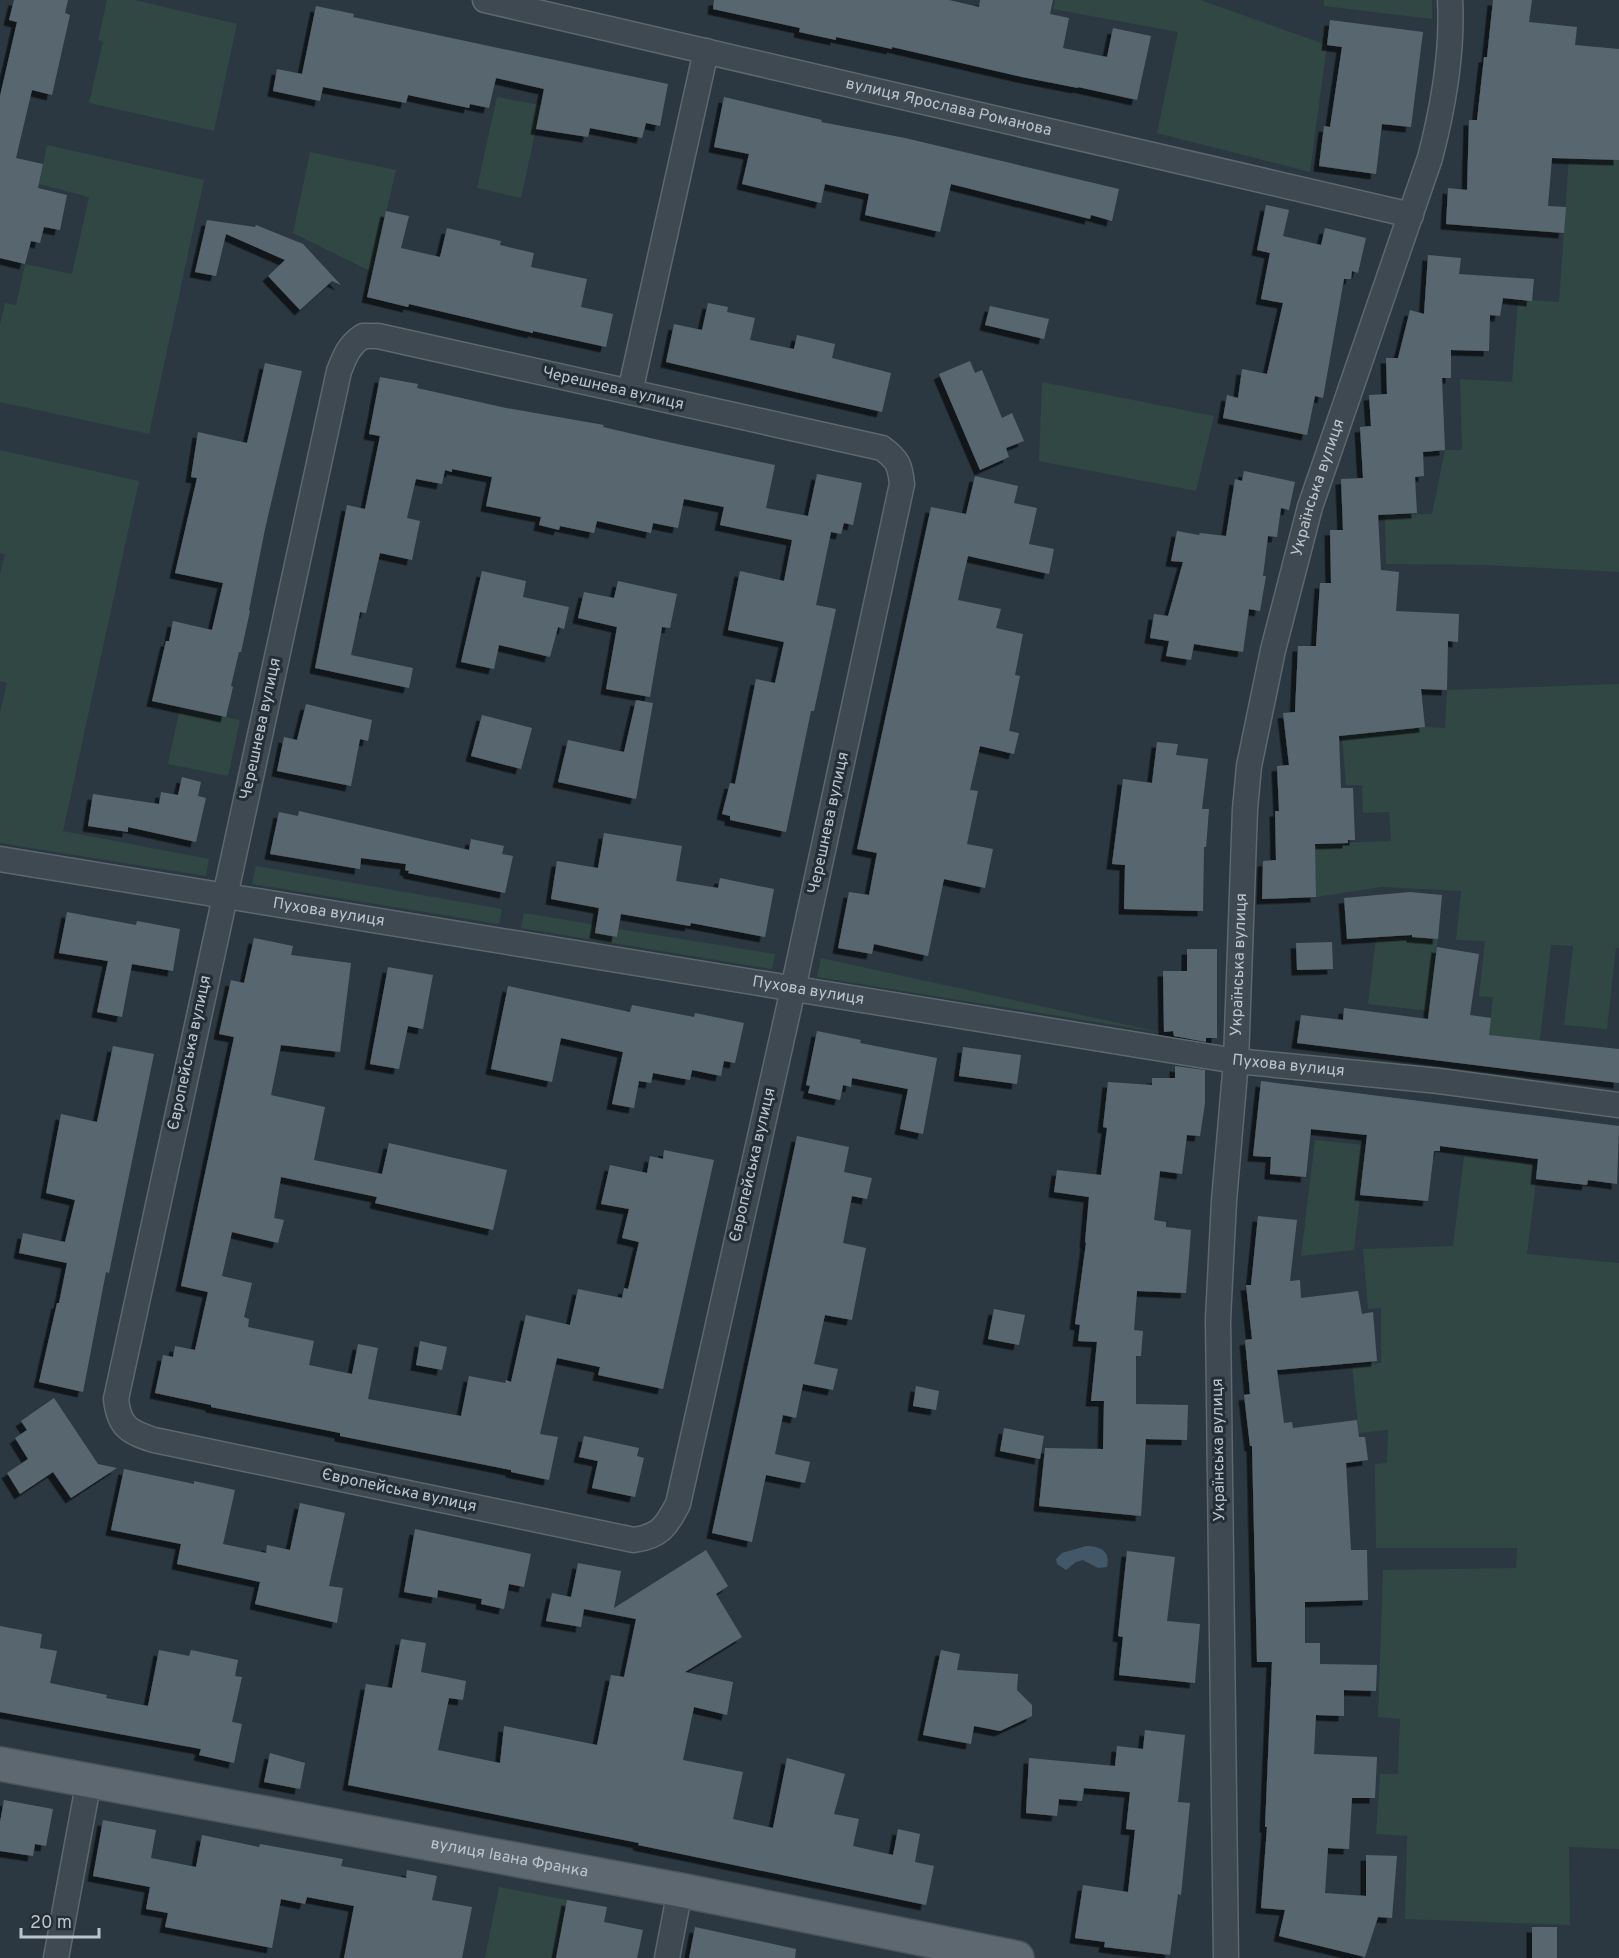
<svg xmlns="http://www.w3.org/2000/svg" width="1619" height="1958" viewBox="0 0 1619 1958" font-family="Overpass,sans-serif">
  <defs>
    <filter id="shadow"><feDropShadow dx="-5.5" dy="5.5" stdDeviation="0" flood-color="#0009"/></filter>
  </defs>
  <rect width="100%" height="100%" fill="#2b3841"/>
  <path fill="#314744" d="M 107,0 L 134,0 L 237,24 L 214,131 L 89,103 L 103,41 L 98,40 Z
    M 1055,0 L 1200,0 L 1327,45 L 1310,172 L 1157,133 L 1178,32 L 1053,9 Z
    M 1324,0 L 1432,0 L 1432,19 L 1324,6 Z
    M 497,97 L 541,105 L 521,198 L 477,188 Z
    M 47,145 L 204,180 L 149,434 L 0,402 L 0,324 L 5,303 L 16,305 L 25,264 L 72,274 L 89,197 L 39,184 Z
    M 310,152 L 396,170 L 372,272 L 293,233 Z
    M 1569,158 L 1619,160 L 1619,572 L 1485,565 L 1386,564 L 1385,515 L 1432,514 L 1445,450 L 1462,450 L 1460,379 L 1512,382 L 1518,299 L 1559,302 Z
    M 1042,382 L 1214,416 L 1196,491 L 1039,461 Z
    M 0,450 L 139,481 L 63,831 L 209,859 L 206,876 L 0,843 L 0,712 L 7,683 L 0,681 L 0,574 L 5,555 L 0,553 Z
    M 1619,684 L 1619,948 L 1616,948 L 1607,1029 L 1564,1025 L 1573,946 L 1551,945 L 1536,1073 L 1507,1069 L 1511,1038 L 1489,1035 L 1493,997 L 1479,996 L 1485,941 L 1456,940 L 1461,891 L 1382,887 L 1316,897 L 1314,844 L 1391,841 L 1389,812 L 1363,813 L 1362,785 L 1346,785 L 1342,736 L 1425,727 L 1445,728 L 1447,690 Z
    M 180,707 L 240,720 L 228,776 L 168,764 Z
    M 256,866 L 502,909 L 499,924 L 252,884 Z
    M 524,913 L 596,925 L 595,933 L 617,937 L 619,929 L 775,954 L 772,969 L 521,928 Z
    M 1412,937 L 1438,939 L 1429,1011 L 1368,1004 L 1376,939 Z
    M 821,958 L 1164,1033 L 817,977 Z
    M 1315,1140 L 1366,1145 L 1354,1250 L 1301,1256 Z
    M 1464,1157 L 1538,1166 L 1527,1254 L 1619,1263 L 1619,1849 L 1569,1847 L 1570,1925 L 1405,1919 L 1407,1836 L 1376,1834 L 1380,1774 L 1398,1774 L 1400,1719 L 1378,1717 L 1383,1570 L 1516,1568 L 1517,1548 L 1376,1548 L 1375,1464 L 1387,1463 L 1388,1430 L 1359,1433 L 1352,1365 L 1381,1363 L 1381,1308 L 1368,1309 L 1363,1249 L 1453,1246 Z
    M 499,1887 L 567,1900 L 556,1958 L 485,1958 Z"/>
  <path fill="#425868" d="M 1086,1546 C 1100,1546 1111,1551 1107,1567 L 1098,1568 L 1083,1560 L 1076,1562 L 1066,1570 L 1057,1564 L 1056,1559 L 1062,1553 Z"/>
  <path fill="#596670" filter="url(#shadow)" d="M 14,0 L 68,0 L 65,13 L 70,15 L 52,95 L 32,90 L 16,158 L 43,164 L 38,188 L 67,195 L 60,230 L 44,227 L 40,243 L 31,241 L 25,264 L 0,258 L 0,96 L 17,22 L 9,20 Z
    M 714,0 L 949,0 L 979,7 L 980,0 L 1053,0 L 1050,14 L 1069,18 L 1063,48 L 1107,57 L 1113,28 L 1151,36 L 1137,100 L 1078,87 L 1078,88 L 1022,77 L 892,47 L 892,49 L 836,37 L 836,40 L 799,32 L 800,28 L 713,9 Z
    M 1493,0 L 1532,0 L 1529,22 L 1577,27 L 1575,45 L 1619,49 L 1619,160 L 1552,158 L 1548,206 L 1566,207 L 1564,233 L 1446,224 L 1448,188 L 1467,190 L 1469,120 L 1477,120 L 1484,57 L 1487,57 Z
    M 316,6 L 354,14 L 353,17 L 668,84 L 660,126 L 646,123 L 642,138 L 590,128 L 588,137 L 536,129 L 544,89 L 496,78 L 489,108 L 470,104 L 469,108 L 408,95 L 406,103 L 323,87 L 320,101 L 273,91 L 277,69 L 302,74 Z
    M 1330,20 L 1423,32 L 1411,127 L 1382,124 L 1376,174 L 1319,166 L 1324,126 L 1330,127 L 1342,47 L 1327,45 Z
    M 724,97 L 822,120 L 821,122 L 905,138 L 1119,189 L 1112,221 L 1091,215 L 1090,219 L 951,184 L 940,232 L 865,215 L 869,194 L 825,184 L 821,203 L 742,184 L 749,154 L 714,147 Z
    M 1266,205 L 1289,210 L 1283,236 L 1321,245 L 1325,228 L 1366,238 L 1358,273 L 1352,271 L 1351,279 L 1344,279 L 1323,398 L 1315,396 L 1307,435 L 1223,418 L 1227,395 L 1238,398 L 1242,369 L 1267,374 L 1283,303 L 1261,299 L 1270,253 L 1257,250 Z
    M 386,211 L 409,216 L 401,248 L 440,257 L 447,228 L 501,241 L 500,245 L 534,253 L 531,267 L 587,279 L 581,307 L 613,314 L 606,347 L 533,331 L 533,333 L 409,304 L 408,307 L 367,297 Z
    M 207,220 L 255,227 L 256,225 L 303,244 L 341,285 L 332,281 L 300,310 L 268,276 L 285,260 L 226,234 L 216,276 L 195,272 Z
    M 1428,255 L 1461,258 L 1459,274 L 1534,279 L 1532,301 L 1503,298 L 1500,316 L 1490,315 L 1489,351 L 1451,350 L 1451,378 L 1442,378 L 1445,450 L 1423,452 L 1424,476 L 1415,477 L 1417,513 L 1378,515 L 1381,570 L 1399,572 L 1396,611 L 1459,614 L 1458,642 L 1448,641 L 1447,690 L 1421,689 L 1425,727 L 1339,736 L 1341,788 L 1353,788 L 1355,840 L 1348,840 L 1348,843 L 1315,844 L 1316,897 L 1262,899 L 1263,861 L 1276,860 L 1275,811 L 1279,811 L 1277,766 L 1289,765 L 1283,713 L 1295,712 L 1298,646 L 1316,646 L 1320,583 L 1331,583 L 1330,530 L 1343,530 L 1341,479 L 1363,478 L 1360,427 L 1371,426 L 1369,395 L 1387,394 L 1386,358 L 1398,358 L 1410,310 L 1424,314 Z
    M 708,303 L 728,307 L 727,312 L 755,318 L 750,340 L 794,349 L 797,335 L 835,344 L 832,358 L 891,373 L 882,412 L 666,362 L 674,324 L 702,330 Z
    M 990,306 L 1049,319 L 1044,339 L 985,325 Z
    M 970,361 L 975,373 L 982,370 L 1002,418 L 1012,413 L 1024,441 L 1006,448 L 1009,457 L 980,470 L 939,374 Z
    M 265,363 L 302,371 L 265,529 L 249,610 L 250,611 L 241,652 L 239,652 L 231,686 L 233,687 L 226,717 L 152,701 L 166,641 L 169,641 L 173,621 L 212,630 L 223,583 L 175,573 L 197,478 L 191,477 L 198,432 L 247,443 Z
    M 380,377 L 418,384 L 417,388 L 506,408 L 604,425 L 603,427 L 659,440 L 775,465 L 766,508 L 808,516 L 817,474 L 862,483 L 853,525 L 844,523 L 841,534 L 831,532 L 816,605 L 836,609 L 814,711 L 811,711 L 786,832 L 730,820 L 730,816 L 722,814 L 730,783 L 735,784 L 756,679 L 775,683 L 784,642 L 728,630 L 740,571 L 784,581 L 792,540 L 720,525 L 724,507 L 684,499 L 678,528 L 653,523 L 651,533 L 597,521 L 594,533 L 560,526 L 559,530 L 539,525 L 541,517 L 486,506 L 492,477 L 452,469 L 452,472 L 445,470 L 442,484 L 416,479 L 407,518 L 420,521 L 412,560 L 380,553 L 366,613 L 360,612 L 351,655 L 413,668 L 409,688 L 315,668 L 347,505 L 365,509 L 380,436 L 369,434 Z
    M 1244,471 L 1295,482 L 1289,510 L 1281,508 L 1277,537 L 1268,536 L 1263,576 L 1266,576 L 1260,611 L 1249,609 L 1243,652 L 1194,644 L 1191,660 L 1166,656 L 1169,641 L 1150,638 L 1154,614 L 1168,616 L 1183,562 L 1171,561 L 1177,531 L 1199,535 L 1200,533 L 1226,536 L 1235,479 L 1242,481 Z
    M 975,476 L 1018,486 L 1014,503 L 1037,508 L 1029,544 L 1054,549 L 1049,574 L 968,556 L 958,600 L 1001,609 L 996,628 L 1023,634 L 1015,675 L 1020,676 L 1009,731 L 1019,733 L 1014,754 L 980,746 L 970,790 L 978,791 L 967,844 L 993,849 L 985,888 L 944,879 L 928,956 L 874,944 L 872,954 L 838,948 L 849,892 L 869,895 L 877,853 L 857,849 L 931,507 L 966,514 Z
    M 482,571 L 526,581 L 523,597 L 569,607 L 564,629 L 558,627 L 550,657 L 499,645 L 494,669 L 461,662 Z
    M 618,581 L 677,594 L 670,628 L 662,627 L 650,697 L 606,689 L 617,627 L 578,618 L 584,592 L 614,598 Z
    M 636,700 L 653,703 L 636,799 L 558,782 L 568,740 L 624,752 Z
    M 306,704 L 372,720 L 368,741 L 360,739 L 351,786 L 277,771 L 284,737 L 297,740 Z
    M 482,715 L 532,728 L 521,769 L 471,756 Z
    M 1157,742 L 1178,744 L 1176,755 L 1208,759 L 1202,809 L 1209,809 L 1206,847 L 1204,847 L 1203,911 L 1124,909 L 1125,865 L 1112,864 L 1123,779 L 1152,783 Z
    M 182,777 L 201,782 L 198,796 L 206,798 L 196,842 L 128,827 L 128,832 L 88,826 L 93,794 L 159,804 L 161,792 L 178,795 Z
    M 299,811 L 469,850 L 471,839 L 504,846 L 502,854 L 513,856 L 505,893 L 408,873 L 409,871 L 405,870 L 406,864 L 361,858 L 360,869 L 270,854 L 279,812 L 298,816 Z
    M 604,833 L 682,846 L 676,881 L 718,888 L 720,878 L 774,889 L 765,937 L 691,923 L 690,926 L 621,914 L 617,937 L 595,933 L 599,908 L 551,899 L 557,861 L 598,868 Z
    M 1410,892 L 1442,895 L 1438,939 L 1412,937 L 1412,935 L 1347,939 L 1344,898 Z
    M 67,912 L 136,925 L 137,921 L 180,929 L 173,971 L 132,964 L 122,1017 L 97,1012 L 108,961 L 59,953 Z
    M 254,938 L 293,946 L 291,955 L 351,963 L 340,1052 L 281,1045 L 271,1095 L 325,1107 L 314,1160 L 382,1174 L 389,1143 L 507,1170 L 493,1230 L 375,1203 L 377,1197 L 281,1177 L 274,1218 L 284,1220 L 278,1243 L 232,1232 L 222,1276 L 252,1283 L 244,1317 L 249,1319 L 248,1327 L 314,1341 L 309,1365 L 352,1374 L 358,1344 L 378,1348 L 368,1399 L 461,1416 L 469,1376 L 505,1383 L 506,1380 L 511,1382 L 526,1315 L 570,1325 L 578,1289 L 622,1298 L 624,1288 L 628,1289 L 639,1242 L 622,1238 L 629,1209 L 601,1204 L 610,1165 L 647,1173 L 650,1156 L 663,1159 L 664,1150 L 714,1160 L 663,1389 L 598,1375 L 600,1367 L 557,1358 L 540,1434 L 558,1437 L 549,1480 L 511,1472 L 511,1470 L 340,1436 L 340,1433 L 211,1407 L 211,1405 L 155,1393 L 163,1355 L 173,1357 L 175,1346 L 195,1350 L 208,1292 L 181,1286 L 234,1037 L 219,1034 L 231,980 L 244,983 Z
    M 1332,942 L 1333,969 L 1297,970 L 1296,943 Z
    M 1437,947 L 1479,954 L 1470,1015 L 1491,1018 L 1489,1035 L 1619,1049 L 1619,1083 L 1297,1043 L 1301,1015 L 1343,1020 L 1344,1008 L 1428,1019 Z
    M 1187,949 L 1217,949 L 1217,1038 L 1206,1038 L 1206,1042 L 1174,1036 L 1173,1031 L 1164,1032 L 1163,971 L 1187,971 Z
    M 388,967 L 433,975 L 423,1029 L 408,1026 L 399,1069 L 370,1064 Z
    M 508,986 L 630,1012 L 632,1005 L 694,1017 L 695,1013 L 744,1023 L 735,1063 L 724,1061 L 721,1076 L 692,1070 L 690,1080 L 653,1073 L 651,1083 L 639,1081 L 634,1108 L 612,1104 L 623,1052 L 561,1038 L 552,1082 L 491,1069 Z
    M 817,1031 L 861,1040 L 860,1043 L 937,1058 L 923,1134 L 900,1129 L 908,1089 L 852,1078 L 851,1087 L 843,1085 L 840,1100 L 808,1093 L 810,1086 L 806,1085 Z
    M 113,1046 L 154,1054 L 109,1273 L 106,1272 L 83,1392 L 39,1382 L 57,1303 L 59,1303 L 67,1263 L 19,1253 L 23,1233 L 65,1242 L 75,1200 L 46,1193 L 61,1114 L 97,1122 Z
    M 963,1047 L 1021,1055 L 1017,1084 L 959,1076 Z
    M 1175,1066 L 1205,1070 L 1205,1103 L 1200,1136 L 1187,1135 L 1182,1174 L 1160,1171 L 1154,1220 L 1166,1222 L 1166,1227 L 1191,1230 L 1186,1293 L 1137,1291 L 1134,1330 L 1143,1331 L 1141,1356 L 1136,1356 L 1136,1404 L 1188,1405 L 1187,1440 L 1146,1439 L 1141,1516 L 1039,1506 L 1045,1448 L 1103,1449 L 1104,1401 L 1091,1401 L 1097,1342 L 1078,1341 L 1080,1325 L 1075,1324 L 1086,1243 L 1085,1242 L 1089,1197 L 1054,1192 L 1057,1170 L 1101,1175 L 1107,1128 L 1103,1127 L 1108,1082 L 1152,1085 L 1152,1078 L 1175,1078 Z
    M 1261,1081 L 1619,1126 L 1617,1184 L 1588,1180 L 1587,1185 L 1536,1179 L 1538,1159 L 1440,1146 L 1440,1151 L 1434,1151 L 1428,1201 L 1360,1195 L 1367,1135 L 1311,1129 L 1306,1177 L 1270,1174 L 1271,1157 L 1253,1156 Z
    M 797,1136 L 849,1147 L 844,1172 L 872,1178 L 867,1199 L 852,1196 L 843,1243 L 866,1248 L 852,1320 L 825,1315 L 814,1364 L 838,1369 L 833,1390 L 803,1384 L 796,1418 L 783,1415 L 775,1454 L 810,1462 L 805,1483 L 766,1475 L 752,1542 L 712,1533 Z
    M 1258,1216 L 1297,1220 L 1290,1281 L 1300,1280 L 1301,1298 L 1358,1291 L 1362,1314 L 1373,1312 L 1377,1361 L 1277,1370 L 1284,1423 L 1292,1422 L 1293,1428 L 1357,1420 L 1359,1437 L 1365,1437 L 1368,1460 L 1346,1463 L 1351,1550 L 1367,1550 L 1368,1600 L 1305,1602 L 1305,1643 L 1320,1643 L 1320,1664 L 1377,1665 L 1376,1691 L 1344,1690 L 1344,1716 L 1316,1715 L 1314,1754 L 1377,1757 L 1375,1798 L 1352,1798 L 1349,1849 L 1328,1848 L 1325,1893 L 1366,1896 L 1366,1855 L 1397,1856 L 1392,1918 L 1378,1917 L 1365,1957 L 1279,1936 L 1285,1910 L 1261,1908 L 1267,1827 L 1265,1827 L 1272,1662 L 1257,1662 L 1252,1446 L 1250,1446 L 1244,1395 L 1250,1394 L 1245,1340 L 1252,1339 L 1246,1285 L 1251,1285 Z
    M 994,1309 L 1025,1315 L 1019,1345 L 988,1339 Z
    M 420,1341 L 447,1347 L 442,1370 L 416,1365 Z
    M 916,1386 L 939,1391 L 936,1410 L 913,1406 Z
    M 54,1398 L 98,1464 L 117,1468 L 71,1498 L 53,1472 L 20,1494 L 7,1473 L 28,1459 L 15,1438 L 27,1430 L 21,1421 Z
    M 1004,1428 L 1044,1436 L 1040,1459 L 1000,1451 Z
    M 584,1436 L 639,1448 L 637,1456 L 644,1458 L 635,1497 L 592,1488 L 598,1461 L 579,1457 Z
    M 124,1469 L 194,1484 L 194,1481 L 235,1490 L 223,1544 L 266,1553 L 267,1545 L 290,1550 L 300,1503 L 345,1513 L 329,1586 L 343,1588 L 337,1623 L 255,1604 L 260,1582 L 177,1564 L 181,1544 L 111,1530 Z
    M 415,1529 L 531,1554 L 524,1587 L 509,1584 L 504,1609 L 481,1604 L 482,1599 L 438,1590 L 437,1598 L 404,1592 Z
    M 706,1550 L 728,1586 L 716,1594 L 742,1637 L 685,1672 L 733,1682 L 727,1715 L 694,1707 L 683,1760 L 743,1772 L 733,1819 L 773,1828 L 787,1758 L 845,1774 L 834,1814 L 859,1819 L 853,1846 L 893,1855 L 898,1829 L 920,1834 L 915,1862 L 934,1866 L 926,1905 L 638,1845 L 639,1843 L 348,1785 L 366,1684 L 392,1688 L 401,1639 L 426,1643 L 421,1672 L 466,1681 L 463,1700 L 449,1698 L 438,1750 L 500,1763 L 504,1726 L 597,1745 L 611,1675 L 624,1677 L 636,1619 L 584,1609 L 581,1627 L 546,1621 L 552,1593 L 571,1597 L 578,1563 L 621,1571 L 614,1608 Z
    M 1127,1551 L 1175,1557 L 1167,1621 L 1200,1624 L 1195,1683 L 1119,1675 L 1123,1637 L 1118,1636 Z
    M 0,1626 L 42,1634 L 40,1648 L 57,1651 L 50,1683 L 107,1695 L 106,1698 L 148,1706 L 159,1650 L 189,1656 L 191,1650 L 238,1660 L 235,1676 L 242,1677 L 232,1722 L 242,1724 L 234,1763 L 199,1755 L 201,1749 L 0,1712 Z
    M 941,1650 L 960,1654 L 957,1670 L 1018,1674 L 1017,1690 L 1032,1705 L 1032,1716 L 1000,1731 L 974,1726 L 971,1744 L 923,1735 Z
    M 1145,1730 L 1185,1735 L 1178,1802 L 1190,1803 L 1181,1895 L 1178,1894 L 1170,1955 L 1104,1947 L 1105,1942 L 1075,1938 L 1083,1885 L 1128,1892 L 1135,1830 L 1126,1829 L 1130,1792 L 1084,1788 L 1082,1801 L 1059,1799 L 1057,1816 L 1026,1813 L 1029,1758 L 1115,1766 L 1117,1746 L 1143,1749 Z
    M 270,1753 L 305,1763 L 300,1789 L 264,1782 Z
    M 4,1800 L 53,1809 L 46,1846 L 35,1844 L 33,1856 L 0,1851 L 0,1822 Z
    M 103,1820 L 156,1830 L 151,1858 L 196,1867 L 202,1835 L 259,1847 L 260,1844 L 343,1859 L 341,1866 L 406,1878 L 407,1870 L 437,1876 L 432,1900 L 472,1907 L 462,1958 L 344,1958 L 354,1906 L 307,1897 L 305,1904 L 281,1899 L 272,1948 L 165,1927 L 168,1913 L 146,1909 L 150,1887 L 93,1876 Z
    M 567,1900 L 607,1907 L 604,1922 L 643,1930 L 637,1958 L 556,1958 Z
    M 695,1927 L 796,1949 L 795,1958 L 689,1958 Z
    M 1532,1927 L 1557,1927 L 1557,1958 L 1532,1958 Z"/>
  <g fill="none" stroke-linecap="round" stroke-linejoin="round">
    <g stroke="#5d676e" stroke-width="27">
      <g id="street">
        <path id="s1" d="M 485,0 L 1411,215"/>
        <path d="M 363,336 L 378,336 L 882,448 C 898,460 900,465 902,484 L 793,989 L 678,1504 C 666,1526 661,1536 634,1540 L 154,1440 C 129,1432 119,1427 116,1399 L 339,371 C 345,356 349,345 363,336 Z"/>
        <path d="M 630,392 L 706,51"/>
        <path id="s2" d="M 0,859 L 1236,1061 L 1439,1081 L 1619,1105"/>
        <path d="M 56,1958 L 89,1780"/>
        <path d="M 667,1958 L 680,1890"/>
        <path id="s3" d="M 1226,1958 L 1218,1319 L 1224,1201 L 1236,1061 L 1245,809 L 1249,766 L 1273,650 L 1310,507 L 1430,158 C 1443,108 1453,52 1450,0"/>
      </g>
    </g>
    <g stroke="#4b555d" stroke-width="36">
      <g id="primary">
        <path id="s4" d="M 0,1764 L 680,1890 L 1017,1958"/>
      </g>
    </g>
    <use href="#street" stroke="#3f4951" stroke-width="24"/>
    <use href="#primary" stroke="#5d6871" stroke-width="33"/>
  </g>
  <g text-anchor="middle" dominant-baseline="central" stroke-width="6" stroke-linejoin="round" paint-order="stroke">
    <g font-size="16" fill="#bcc4cb" stroke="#232e37">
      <text stroke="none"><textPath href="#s1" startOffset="476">вулиця Ярослава Романова</textPath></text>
      <text transform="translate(613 389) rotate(13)">Черешнева вулиця</text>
      <text stroke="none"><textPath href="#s3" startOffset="1480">Українська вулиця</textPath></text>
      <text transform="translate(261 729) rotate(-78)">Черешнева вулиця</text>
      <text transform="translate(829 823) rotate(-78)">Черешнева вулиця</text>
      <text stroke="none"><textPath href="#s2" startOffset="333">Пухова вулиця</textPath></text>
      <text stroke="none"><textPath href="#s3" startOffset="994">Українська вулиця</textPath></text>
      <text stroke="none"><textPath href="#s2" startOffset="819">Пухова вулиця</textPath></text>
      <text transform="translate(190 1053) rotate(-78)">Європейська вулиця</text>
      <text stroke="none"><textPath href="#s2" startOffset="1305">Пухова вулиця</textPath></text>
      <text transform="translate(753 1165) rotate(-77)">Європейська вулиця</text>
      <text transform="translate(1219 1450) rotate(-91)">Українська вулиця</text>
      <text transform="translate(399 1491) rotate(12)">Європейська вулиця</text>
      <text stroke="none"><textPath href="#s4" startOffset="518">вулиця Івана Франка</textPath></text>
    </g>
  </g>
  <path d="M21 1928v9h78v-9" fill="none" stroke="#bcc4cb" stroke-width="3"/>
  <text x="30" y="1928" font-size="18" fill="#bcc4cb" stroke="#232e37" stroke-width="4.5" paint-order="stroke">20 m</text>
</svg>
